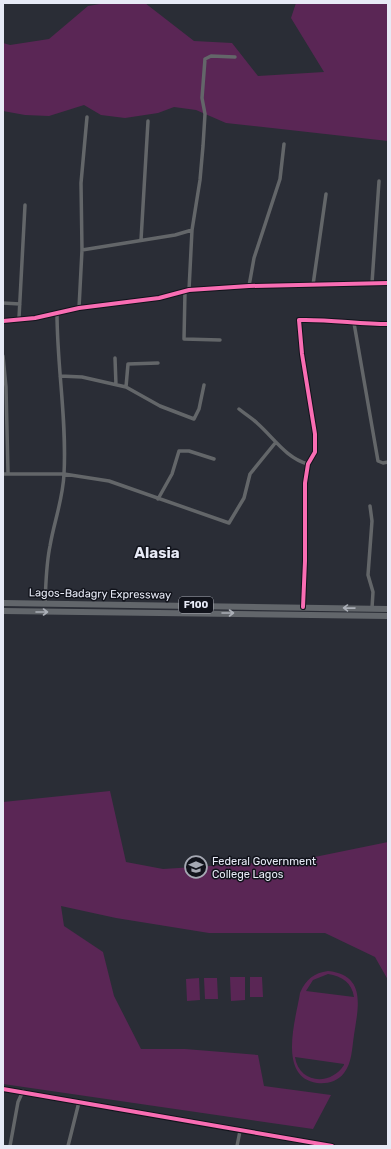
<svg xmlns="http://www.w3.org/2000/svg" width="391" height="1149" viewBox="0 0 391 1149" font-family="Rubik,sans-serif">
  <rect width="100%" height="100%" fill="#2a2d36"/>
  <path fill="#5a2655" fill-rule="evenodd" d="M 106,3 L 145,3 L 194,41 L 232,43 L 258,76 L 324,72 L 291,18 L 296,3 L 388,3 L 388,141 L 226,123 L 196,110 L 174,107 L 158,113 L 125,118 L 101,115 L 84,105 L 49,116 L 25,115 L 3,111 L 3,43 L 10,45 L 49,39 L 88,6 Z
    M 110,791 L 126,862 L 163,869 L 300,860 L 388,842 L 388,980 L 375,957 L 325,933 L 209,933 L 116,918 L 61,906 L 64,926 L 103,952 L 114,996 L 141,1049 L 185,1049 L 258,1055 L 264,1086 L 331,1095 L 313,1129 L 3,1084 L 3,802 Z
    M 328,971 C 367,975 358,1008 354,1035 C 352,1048 352,1063 344,1073 C 337,1082 327,1084 317,1083 C 277,1077 296,1019 300,993 C 306,979 314,973 328,971 ZM 328,974 C 342,976 352,983 354,997 L 306,991 L 313,980 ZM 295,1057 L 344,1064 L 344,1065 C 331,1086 299,1084 295,1057 Z
    M 230,977 L 245,977 L 245,1000 L 231,1001 Z
    M 250,977 L 262,977 L 263,997 L 250,997 Z
    M 199,978 L 200,1000 L 187,1001 L 186,979 Z
    M 204,978 L 217,978 L 218,999 L 205,999 Z"/>
  <g fill="none" stroke-linecap="round" stroke-linejoin="round">
    <path stroke="#636669" stroke-width="3.5" d="M 141,240 L 148,121
      M 82,250 L 175,235 L 192,230
      M 372,283 L 379,181
      M 313,285 L 326,194
      M 249,286 L 254,258 L 280,179 L 284,144
      M 189,290 L 192,230 L 200,180 L 203,146 L 205,114 L 202,98 L 205,59 L 211,56 L 235,57
      M 185,291 L 184,339 L 220,340
      M 3,303 L 20,304
      M 79,308 L 82,250 L 81,183 L 87,117
      M 19,318 L 25,205
      M 3,321 L 35,318 L 79,308 L 159,298 L 189,290 L 249,286 L 388,283
      M 354,323 L 378,461 L 383,463 L 388,462
      M 3,356 L 6,387 L 8,473
      M 115,358 L 116,385
      M 60,376 L 82,377 L 126,387 L 160,406 L 194,419 L 199,409 L 204,385
      M 126,387 L 128,364 L 158,363
      M 239,409 C 245,414 252,418 257,423 C 274,438 286,458 308,464
      M 3,474 L 64,474 L 109,481 L 229,523 L 244,498 L 250,474 L 276,442
      M 158,499 L 172,474 L 179,451 L 189,451 L 214,459
      M 370,506 L 372,521 L 368,575 L 373,592 L 372,608
      M 45,603 C 46,584 46,565 50,546 C 54,522 63,499 64,474 C 67,420 57,367 57,313
      M 303,607 L 305,561 L 305,483 L 308,464 L 315,452 L 315,434 L 302,354 L 299,320 C 329,319 358,324 388,324
      M 3,1089 L 332,1146
      M 10,1146 L 18,1102 L 23,1091
      M 68,1146 L 79,1102
      M 237,1146 L 240,1131"/>
    <path stroke="#62666b" stroke-width="6" d="M 3,603 L 388,609
      M 3,611 L 388,616"/>
    <g stroke="#11131b" stroke-width="6">
      <path id="cycleway" d="M 3,321 L 35,318 L 79,308 L 159,298 L 189,290 L 249,286 L 388,283
        M 303,607 L 305,561 L 305,483 L 308,464 L 315,452 L 315,434 L 302,354 L 299,320 C 329,319 358,324 388,324
        M 3,1089 L 332,1146"/>
    </g>
    <use href="#cycleway" stroke="#f96db3" stroke-width="4"/>
  </g>
  <defs><path id="oneway-shaft" d="M-6 0H5M1.5-3L5.5 0L1.5 3" fill="none" stroke-width="1.6" stroke-linecap="round" stroke-linejoin="round"/></defs>
  <g stroke="#abafb7">
    <use href="#oneway-shaft" transform="translate(349 608) rotate(-179)"/>
    <use href="#oneway-shaft" transform="translate(42 612)"/>
    <use href="#oneway-shaft" transform="translate(228 613)"/>
  </g>
  <defs>
    <g id="school-ring" transform="scale(1.15)"><circle r="9.5" fill="#11131b" stroke="#a5a8b3" stroke-width="1.5"/><path d="M0-5L7-2L0 1L-7-2ZM-4 1L0 2.5L4 1V4Q0 6-4 4Z" fill="#a5a8b3"/></g>
  </defs>
  <g fill-rule="evenodd">
    <use href="#school-ring" x="196" y="867"/>
  </g>
  <g text-anchor="middle" dominant-baseline="central" stroke-width="3" stroke-linejoin="round" paint-order="stroke">
    <rect fill="#11131b" stroke="#a7aab4" stroke-width="1" x="179" y="597" width="34" height="16" rx="3"/>
    <g font-size="10" font-weight="bold" fill="#e7eaf6">
      <text x="196" y="605">F100</text>
    </g>
    <g font-size="11" fill="#e7eaf6" stroke="#11131b">
      <text transform="translate(100 594) rotate(1)">Lagos-Badagry Expressway</text>
    </g>
    <g font-size="11" fill="#e7eaf6" stroke="#11131b" text-anchor="start">
      <text x="212" y="861">Federal Government<tspan x="212" dy="13">College Lagos</tspan></text>
    </g>
    <g font-size="15" font-weight="bold" fill="#e7eaf6" stroke="#11131b">
      <text x="157" y="553">Alasia</text>
    </g>
  </g>
  <rect width="391" height="1149" fill="none" stroke="#e7eaf6" stroke-width="8"/>
</svg>
